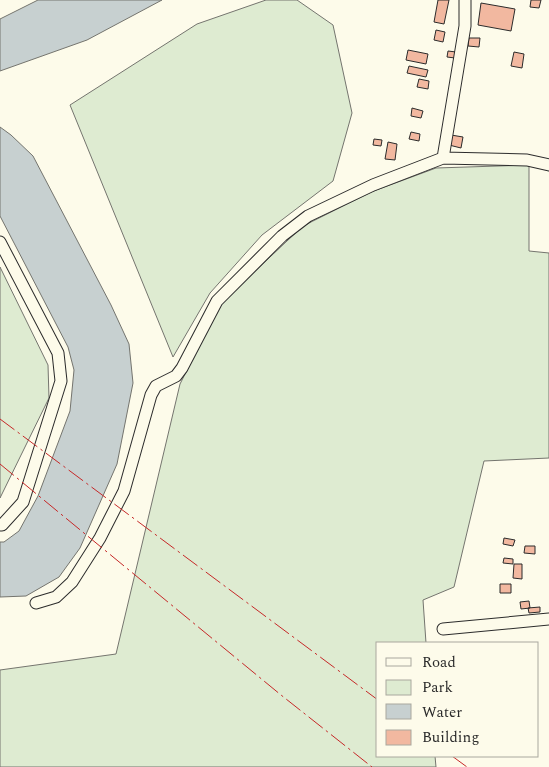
<svg xmlns="http://www.w3.org/2000/svg" width="549" height="767" viewBox="0 0 549 767" font-family="Spectral,serif">
  <rect width="100%" height="100%" fill="#fdfbea"/>
  <path fill="#deebd1" stroke="#74746e" d="M 266,0 L 297,0 L 333,25 L 352,113 L 333,181 L 262,235 L 210,293 L 173,357 L 70,105 L 197,24 Z
    M 529,165 L 529,251 L 549,253 L 549,458 L 484,461 L 454,587 L 423,600 L 426,643 L 378,643 L 378,756 L 435,756 L 436,767 L 0,767 L 0,670 L 116,654 L 180,384 L 221,303 L 303,226 L 371,192 L 436,168 Z
    M 0,267 L 48,365 L 49,398 L 0,498 Z"/>
  <path fill="#c7d0d0" stroke="#74746e" d="M 38,0 L 162,0 L 87,40 L 0,71 L 0,19 Z
    M 0,127 L 11,135 L 33,156 L 111,305 L 129,344 L 133,383 L 117,464 L 80,548 L 59,577 L 26,596 L 0,597 L 0,542 L 4,542 L 19,531 L 38,496 L 70,411 L 74,370 L 68,347 L 0,216 Z"/>
  <path fill="#f2b8a0" stroke="#2b2b2b" d="M 438,0 L 449,0 L 444,24 L 434,22 Z
    M 531,0 L 541,0 L 539,8 L 530,7 Z
    M 481,3 L 515,9 L 511,31 L 478,25 Z
    M 436,30 L 445,32 L 443,42 L 434,40 Z
    M 469,38 L 480,38 L 479,47 L 468,46 Z
    M 408,50 L 428,54 L 426,64 L 406,60 Z
    M 448,51 L 456,52 L 455,58 L 447,57 Z
    M 514,52 L 524,54 L 522,68 L 511,66 Z
    M 409,66 L 428,70 L 426,77 L 407,73 Z
    M 419,79 L 429,81 L 428,89 L 417,87 Z
    M 412,108 L 423,111 L 421,118 L 411,116 Z
    M 411,132 L 420,134 L 419,141 L 409,139 Z
    M 451,135 L 463,137 L 461,148 L 449,145 Z
    M 374,139 L 382,140 L 381,146 L 373,145 Z
    M 388,142 L 397,144 L 395,160 L 385,159 Z
    M 504,538 L 515,540 L 513,546 L 503,544 Z
    M 525,546 L 535,546 L 535,554 L 524,553 Z
    M 504,558 L 513,559 L 513,564 L 503,563 Z
    M 514,564 L 522,564 L 522,579 L 513,578 Z
    M 500,584 L 511,584 L 511,593 L 500,593 Z
    M 529,601 L 530,608 L 521,609 L 520,602 Z
    M 540,607 L 540,612 L 529,613 L 528,608 Z"/>
  <g fill="none" stroke-linecap="round" stroke-linejoin="round">
    <g stroke="#2b2b2b" stroke-width="13">
      <path id="street" d="M 443,158 L 465,26 L 465,0
        M 0,242 L 58,353 L 61,381 L 23,502 L 2,525 L 0,525
        M 36,603 L 56,597 L 72,582 L 100,538 L 124,491 L 151,395 L 156,386 L 176,376 L 182,368 L 217,301 L 282,236 L 308,216 L 373,185 L 443,158 L 527,160 L 549,165
        M 443,629 L 549,619"/>
    </g>
    <use href="#street" stroke="#fdfbea" stroke-width="11"/>
    <path stroke="#c62828" stroke-width="1" stroke-dasharray="18 4 2.5 4" stroke-linecap="butt" d="M 0,419 L 378,700
      M 0,464 L 281,695 L 372,767
      M 452,756 L 467,767"/>
  </g>
  <rect x="376" y="642" width="162" height="115" fill="#fdfbea" stroke="#a9a89e"/>
  <rect x="386" y="658" width="25" height="8" fill="#fdfbea" stroke="#a9a89e"/>
  <text x="422" y="667" font-size="15" fill="#2b2b2b">Road</text>
  <rect x="386" y="680" width="25" height="15" fill="#deebd1" stroke="#a9a89e"/>
  <text x="422" y="692" font-size="15" fill="#2b2b2b">Park</text>
  <rect x="386" y="704" width="25" height="15" fill="#c7d0d0" stroke="#a9a89e"/>
  <text x="422" y="717" font-size="15" fill="#2b2b2b">Water</text>
  <rect x="386" y="730" width="25" height="15" fill="#f2b8a0" stroke="#a9a89e"/>
  <text x="422" y="742" font-size="15" fill="#2b2b2b">Building</text>
</svg>
